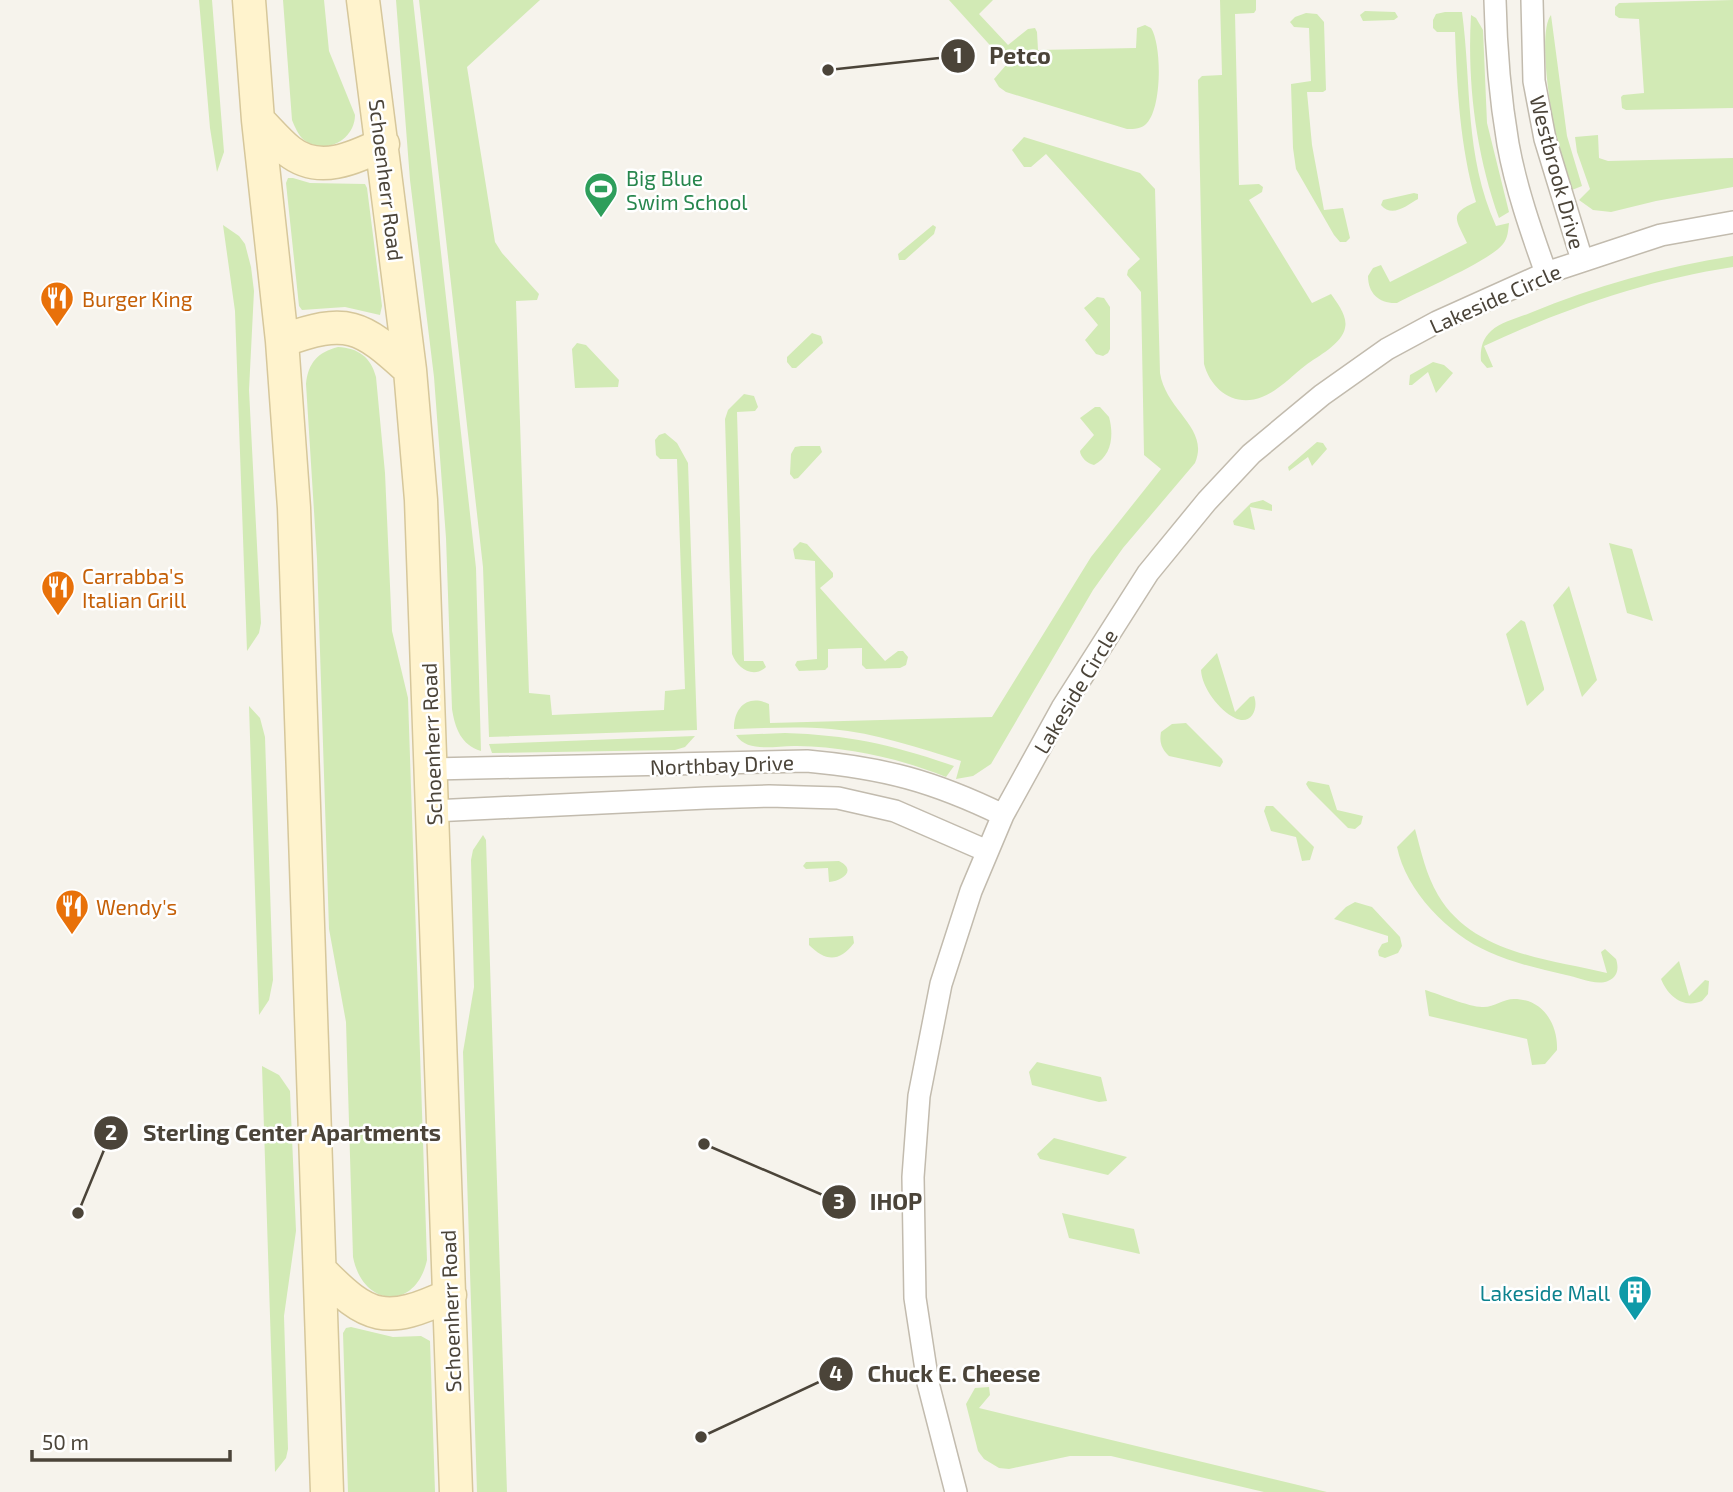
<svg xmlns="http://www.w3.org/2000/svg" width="1733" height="1492" viewBox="0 0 1733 1492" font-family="'Exo 2',sans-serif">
  <rect width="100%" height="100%" fill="#f6f3ec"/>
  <path fill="#d2eab5" d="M 199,0 L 212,0 L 224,152 L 217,172 L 210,128 Z
    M 283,0 L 324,0 L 329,51 L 355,115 C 355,140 325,156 304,140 C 298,135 295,127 292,120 Z
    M 396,0 L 413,0 L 476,568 L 481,751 C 461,745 455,728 452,709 L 446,538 L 441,471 L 434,377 L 410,180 Z
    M 419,0 L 540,0 L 467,67 L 495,242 L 502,253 L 539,294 L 537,300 L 516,301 L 529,693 L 550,695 L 552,715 L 664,710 L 665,691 L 685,689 L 677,459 L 660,459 L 656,455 L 655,440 L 659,435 L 665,433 L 677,443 L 688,463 L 697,730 L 489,737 L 483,567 Z
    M 949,0 L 993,0 L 979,14 L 1008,45 L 1028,29 L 1035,28 L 1037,32 L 1038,50 L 1136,48 L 1137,28 L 1145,25 L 1151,28 C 1162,45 1162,107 1147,123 C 1142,129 1134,129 1127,129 L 1006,92 L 999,87 L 994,79 L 1007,64 Z
    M 1220,0 L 1256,0 L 1256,10 L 1254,13 L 1235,14 L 1239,185 L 1259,184 L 1263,187 L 1262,192 L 1249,200 L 1312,303 L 1331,294 C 1337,303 1348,316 1345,328 C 1342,344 1318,356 1306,365 C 1293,375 1278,391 1262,397 C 1235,408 1211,390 1204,364 L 1198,80 L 1202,76 L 1222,75 Z
    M 1733,0 L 1733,108 L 1626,110 L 1622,108 L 1621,97 L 1623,95 L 1644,93 L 1639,19 L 1619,18 L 1615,15 L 1615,7 L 1619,3 Z
    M 1365,11 L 1395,12 L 1398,17 L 1394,20 L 1363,21 L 1360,15 Z
    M 1445,12 L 1462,12 C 1472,87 1464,154 1496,226 L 1509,223 C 1508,231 1508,238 1503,244 C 1490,261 1419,291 1397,303 C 1380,304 1368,294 1368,276 L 1373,268 L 1381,265 L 1390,282 L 1467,243 C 1457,220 1447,214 1476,202 C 1460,146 1457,89 1455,32 L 1437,32 L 1433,28 L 1433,20 L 1436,14 Z
    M 1306,13 L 1317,14 L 1324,22 L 1326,90 L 1323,92 L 1307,92 L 1312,145 L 1324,210 L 1343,208 L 1350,238 L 1346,242 L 1340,242 L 1334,235 L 1296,169 L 1293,148 L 1291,84 L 1311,81 L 1309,28 L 1294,27 L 1290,22 L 1295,17 Z
    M 1471,15 L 1476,18 L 1483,30 L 1487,123 L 1508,208 L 1509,212 L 1499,218 C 1476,154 1467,83 1471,15 Z
    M 1551,15 L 1567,136 L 1582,186 L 1572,190 C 1558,165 1534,36 1551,15 Z
    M 1598,135 L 1599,158 L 1608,161 L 1733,158 L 1733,187 L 1656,201 L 1611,212 L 1593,210 L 1579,200 L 1590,189 L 1577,152 L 1575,137 Z
    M 1024,137 L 1140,173 L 1155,189 L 1160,373 C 1166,411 1210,428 1195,463 L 1123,548 L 1093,590 L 991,764 L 973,776 L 956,779 L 961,761 C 919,748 876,733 831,729 C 799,726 767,728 734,729 C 734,707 748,694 769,704 L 770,723 L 992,717 L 1091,557 L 1161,469 L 1144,455 L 1141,292 L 1127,275 L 1128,270 L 1140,259 L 1046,154 L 1031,167 L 1024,167 L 1012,150 Z
    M 288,178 L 293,178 L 310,183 L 365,184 L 367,188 L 382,306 L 380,315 L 345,307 L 302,310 L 299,306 L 286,183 Z
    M 1414,193 L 1418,194 L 1418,199 C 1406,206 1392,218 1381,205 L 1383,200 Z
    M 223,225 L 239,236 L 245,244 L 251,267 L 254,291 L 249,390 L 261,623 L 259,633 L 247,651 L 235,311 Z
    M 933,225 L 936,227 L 934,234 L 905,260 L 899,260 L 898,254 Z
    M 1733,256 L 1733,267 C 1647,280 1563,309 1484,346 L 1493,367 L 1487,368 L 1481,361 C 1480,350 1482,339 1491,331 C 1501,322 1518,318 1530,313 C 1595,286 1663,267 1733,256 Z
    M 1097,297 L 1104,298 L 1110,307 L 1110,349 L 1108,353 L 1103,356 L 1096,354 L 1085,340 L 1098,325 L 1084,308 Z
    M 812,333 L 821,336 L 823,343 L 796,368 L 792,368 L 787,362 L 787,357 Z
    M 577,343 L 586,345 L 619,380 L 618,387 L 575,388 L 572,349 Z
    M 338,347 C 358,348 371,357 376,377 L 385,473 L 392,631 L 408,698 L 427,1260 C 416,1311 363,1308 353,1257 L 346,1022 L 329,929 L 317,559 L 306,384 C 308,363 318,352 338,347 Z
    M 1433,362 L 1444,365 L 1453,373 L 1436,393 L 1428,372 L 1412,385 L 1409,385 L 1410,375 Z
    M 744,394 L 754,396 L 758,407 L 755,411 L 737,412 L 744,661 L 763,661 L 766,667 C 753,679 737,668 732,654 L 725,419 L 728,410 Z
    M 1095,407 L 1100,407 L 1109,417 C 1114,435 1112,456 1094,465 C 1088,464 1080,457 1080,451 L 1094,435 L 1080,418 Z
    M 1317,442 L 1323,443 L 1327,449 L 1312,466 L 1308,457 L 1289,471 L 1288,467 Z
    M 801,446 L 820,446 L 822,452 L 798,478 L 794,479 L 790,474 L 791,454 L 795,447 Z
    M 1263,500 L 1272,505 L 1272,511 L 1250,507 L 1255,530 L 1234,525 L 1233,521 L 1251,503 Z
    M 800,542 L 807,544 L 833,573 L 833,577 L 820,588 L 885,661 L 898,651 L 903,651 L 908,657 L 906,665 L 900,668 L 866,669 L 862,665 L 862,648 L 828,649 L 828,667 L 825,670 L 799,671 L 795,665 L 797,661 L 817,659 L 815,561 L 795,559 L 793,549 Z
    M 1609,543 L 1632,549 L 1653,621 L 1627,613 Z
    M 1569,586 L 1597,680 L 1582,697 L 1553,605 Z
    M 1521,620 L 1525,622 L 1544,688 L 1544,690 L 1527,706 L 1506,634 Z
    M 1217,653 L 1235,712 L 1250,697 L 1254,696 C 1259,709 1251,726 1235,718 C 1219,710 1202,688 1201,670 Z
    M 249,706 L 260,718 L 265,737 L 273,980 L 269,1000 L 259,1015 Z
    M 1186,723 L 1222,759 L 1223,762 L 1220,767 L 1169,756 C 1162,749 1159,743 1161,732 L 1172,724 Z
    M 785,733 C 850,735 893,745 954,766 L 946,777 C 898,758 849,747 797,746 C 777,745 748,754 736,735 Z
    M 695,736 L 685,747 L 675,750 L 492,753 L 489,744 Z
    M 1308,781 L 1329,785 L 1337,810 L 1363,816 L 1361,824 L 1355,829 L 1348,828 L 1309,789 L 1306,784 Z
    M 1266,806 L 1273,806 L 1314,847 L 1310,860 L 1302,861 L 1296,837 L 1271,831 L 1264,811 Z
    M 1415,829 C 1421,851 1426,875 1438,895 C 1472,953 1547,959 1607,973 L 1601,952 L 1605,949 L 1616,959 C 1619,968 1618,977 1608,981 C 1596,986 1577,977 1566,975 C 1540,969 1513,963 1489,952 C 1448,934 1406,891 1397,847 Z
    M 483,835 L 486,840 L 507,1492 L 477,1492 L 463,1052 L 474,987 L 471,860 L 473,850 Z
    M 839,861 C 857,870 843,881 829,882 L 828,868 L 806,869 L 803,866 L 806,862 Z
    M 1355,902 L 1372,907 L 1400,937 L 1402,946 L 1398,953 L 1385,958 L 1379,956 L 1378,951 L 1382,944 L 1388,942 L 1388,936 L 1334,919 L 1346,907 Z
    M 853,936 L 854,943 C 839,963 825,961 809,945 L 809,938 Z
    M 1679,961 L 1689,996 L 1705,980 L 1709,981 L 1708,994 L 1702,1001 C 1683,1009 1668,996 1661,979 Z
    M 1425,990 C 1439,994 1469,1007 1482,1007 C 1493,1008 1503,999 1514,999 C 1543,999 1558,1024 1557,1050 L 1545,1064 L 1532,1065 L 1527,1039 L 1429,1016 Z
    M 1037,1062 L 1101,1077 L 1107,1101 L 1099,1102 L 1032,1085 L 1029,1072 Z
    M 262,1066 L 279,1075 L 290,1091 L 296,1231 L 284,1316 L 288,1449 L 286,1458 L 275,1472 Z
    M 1054,1138 L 1127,1157 L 1108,1175 L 1040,1159 L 1037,1154 Z
    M 1062,1213 L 1134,1229 L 1140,1254 L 1069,1238 Z
    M 351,1327 L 393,1337 L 421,1336 L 430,1341 L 435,1492 L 348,1492 L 343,1333 L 346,1328 Z
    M 989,1387 L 990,1395 L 979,1408 L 1327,1492 L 1264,1492 L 1111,1456 L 1070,1456 L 1009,1469 L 999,1468 L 984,1459 L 978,1451 L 966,1404 L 975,1388 Z"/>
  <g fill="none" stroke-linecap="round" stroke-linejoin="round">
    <g stroke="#c2bbae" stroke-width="24">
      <path id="minor" d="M 1495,0 C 1496,48 1500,97 1508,144 C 1516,188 1531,231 1546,273
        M 1532,0 L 1534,81 L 1545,139 L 1582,260
        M 432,769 L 807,761 C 884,768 933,781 1003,815
        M 433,811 L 706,798 L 769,796 L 838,798 L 895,811 L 987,851
        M 956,1492 L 928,1383 L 915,1298 L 913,1177 L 919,1096 L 941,984 L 971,891 L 1003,815 L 1062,708 L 1148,573 L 1207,501 L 1251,454 L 1322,395 L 1387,349 L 1437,322 L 1546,273 L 1661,235 L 1733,222"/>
    </g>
    <g stroke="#d6c79b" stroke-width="35">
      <path id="secondary" d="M 249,0 L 258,120 L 282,341 L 294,508 L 327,1492
        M 363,0 L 410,370 L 421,500 L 456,1492
        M 258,120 C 268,130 278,142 289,151 C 319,175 354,158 383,144
        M 282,341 C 347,317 361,325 410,370
        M 320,1270 C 368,1320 386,1325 450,1295"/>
    </g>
    <use href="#minor" stroke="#fff" stroke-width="21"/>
    <use href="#secondary" stroke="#fff3cd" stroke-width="32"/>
  </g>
  <defs>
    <g id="stadium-pin" transform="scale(1.75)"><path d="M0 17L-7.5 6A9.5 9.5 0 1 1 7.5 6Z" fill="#2e9e5b" stroke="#fff"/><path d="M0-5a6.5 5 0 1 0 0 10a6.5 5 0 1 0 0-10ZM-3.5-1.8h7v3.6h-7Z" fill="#fff"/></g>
    <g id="restaurant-pin" transform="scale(1.75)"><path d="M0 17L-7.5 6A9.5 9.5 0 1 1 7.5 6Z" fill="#e8710a" stroke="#fff"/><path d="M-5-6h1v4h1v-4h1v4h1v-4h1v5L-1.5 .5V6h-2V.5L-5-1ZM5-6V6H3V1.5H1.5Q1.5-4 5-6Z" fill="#fff"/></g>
    <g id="building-pin" transform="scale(1.75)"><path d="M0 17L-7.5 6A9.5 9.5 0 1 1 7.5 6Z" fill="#0f9aa8" stroke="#fff"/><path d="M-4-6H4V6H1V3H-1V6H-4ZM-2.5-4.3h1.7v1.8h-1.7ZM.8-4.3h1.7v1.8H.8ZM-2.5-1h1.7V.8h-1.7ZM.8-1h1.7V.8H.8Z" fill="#fff"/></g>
  </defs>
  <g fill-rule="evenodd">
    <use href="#stadium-pin" x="601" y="189"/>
    <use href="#restaurant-pin" x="57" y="298"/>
    <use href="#restaurant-pin" x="58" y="587"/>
    <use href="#restaurant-pin" x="72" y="906"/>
    <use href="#building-pin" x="1635" y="1292"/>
  </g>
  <g text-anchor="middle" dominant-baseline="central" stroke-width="5" stroke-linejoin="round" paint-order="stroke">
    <g font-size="21" fill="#4b4439" stroke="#fff">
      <text transform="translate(1558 172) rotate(75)">Westbrook Drive</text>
      <text transform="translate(387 180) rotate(83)">Schoenherr Road</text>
      <text transform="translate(1495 298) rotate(-24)">Lakeside Circle</text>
      <text transform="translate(1075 691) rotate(-59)">Lakeside Circle</text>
      <text transform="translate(431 744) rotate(-92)">Schoenherr Road</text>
      <text transform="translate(722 764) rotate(-2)">Northbay Drive</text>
      <text transform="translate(450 1311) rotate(-92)">Schoenherr Road</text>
    </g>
    <g font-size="21" fill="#27864d" stroke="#fff" text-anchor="start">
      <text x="626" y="177">Big Blue<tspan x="626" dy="24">Swim School</tspan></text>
    </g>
    <g font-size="21" fill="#c56008" stroke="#fff" text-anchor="start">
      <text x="82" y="298">Burger King</text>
      <text x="82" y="575">Carrabba's<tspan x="82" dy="24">Italian Grill</tspan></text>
      <text x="96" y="906">Wendy's</text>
    </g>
    <g font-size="21" fill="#0d838f" stroke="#fff" text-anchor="end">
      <text x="1610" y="1292">Lakeside Mall</text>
    </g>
  </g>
  <path fill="none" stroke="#4b4439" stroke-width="2.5" d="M828 70L958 56M78 1213L111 1133M704 1144L839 1202M701 1437L836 1374"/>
  <g fill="#4b4439" stroke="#fff" stroke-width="2.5">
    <circle cx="828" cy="70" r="7"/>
    <circle cx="78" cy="1213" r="7"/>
    <circle cx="704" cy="1144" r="7"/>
    <circle cx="701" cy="1437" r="7"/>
    <circle cx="958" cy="56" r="18"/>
    <circle cx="111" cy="1133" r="18"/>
    <circle cx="839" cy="1202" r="18"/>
    <circle cx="836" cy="1374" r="18"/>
  </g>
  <g font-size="21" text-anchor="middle" font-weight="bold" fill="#fff">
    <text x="958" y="63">1</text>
    <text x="111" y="1140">2</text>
    <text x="839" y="1209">3</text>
    <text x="836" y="1381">4</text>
  </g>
  <g font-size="23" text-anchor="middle" font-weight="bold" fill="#4b4439" stroke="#fff" stroke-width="5" stroke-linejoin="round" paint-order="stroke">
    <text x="1020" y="64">Petco</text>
    <text x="292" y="1141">Sterling Center Apartments</text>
    <text x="896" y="1210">IHOP</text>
    <text x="954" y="1382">Chuck E. Cheese</text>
  </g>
  <path d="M32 1450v10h198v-10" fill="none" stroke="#4b4439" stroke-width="3.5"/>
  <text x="42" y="1450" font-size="21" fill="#4b4439" stroke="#ffffff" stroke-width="5" paint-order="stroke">50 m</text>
</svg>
